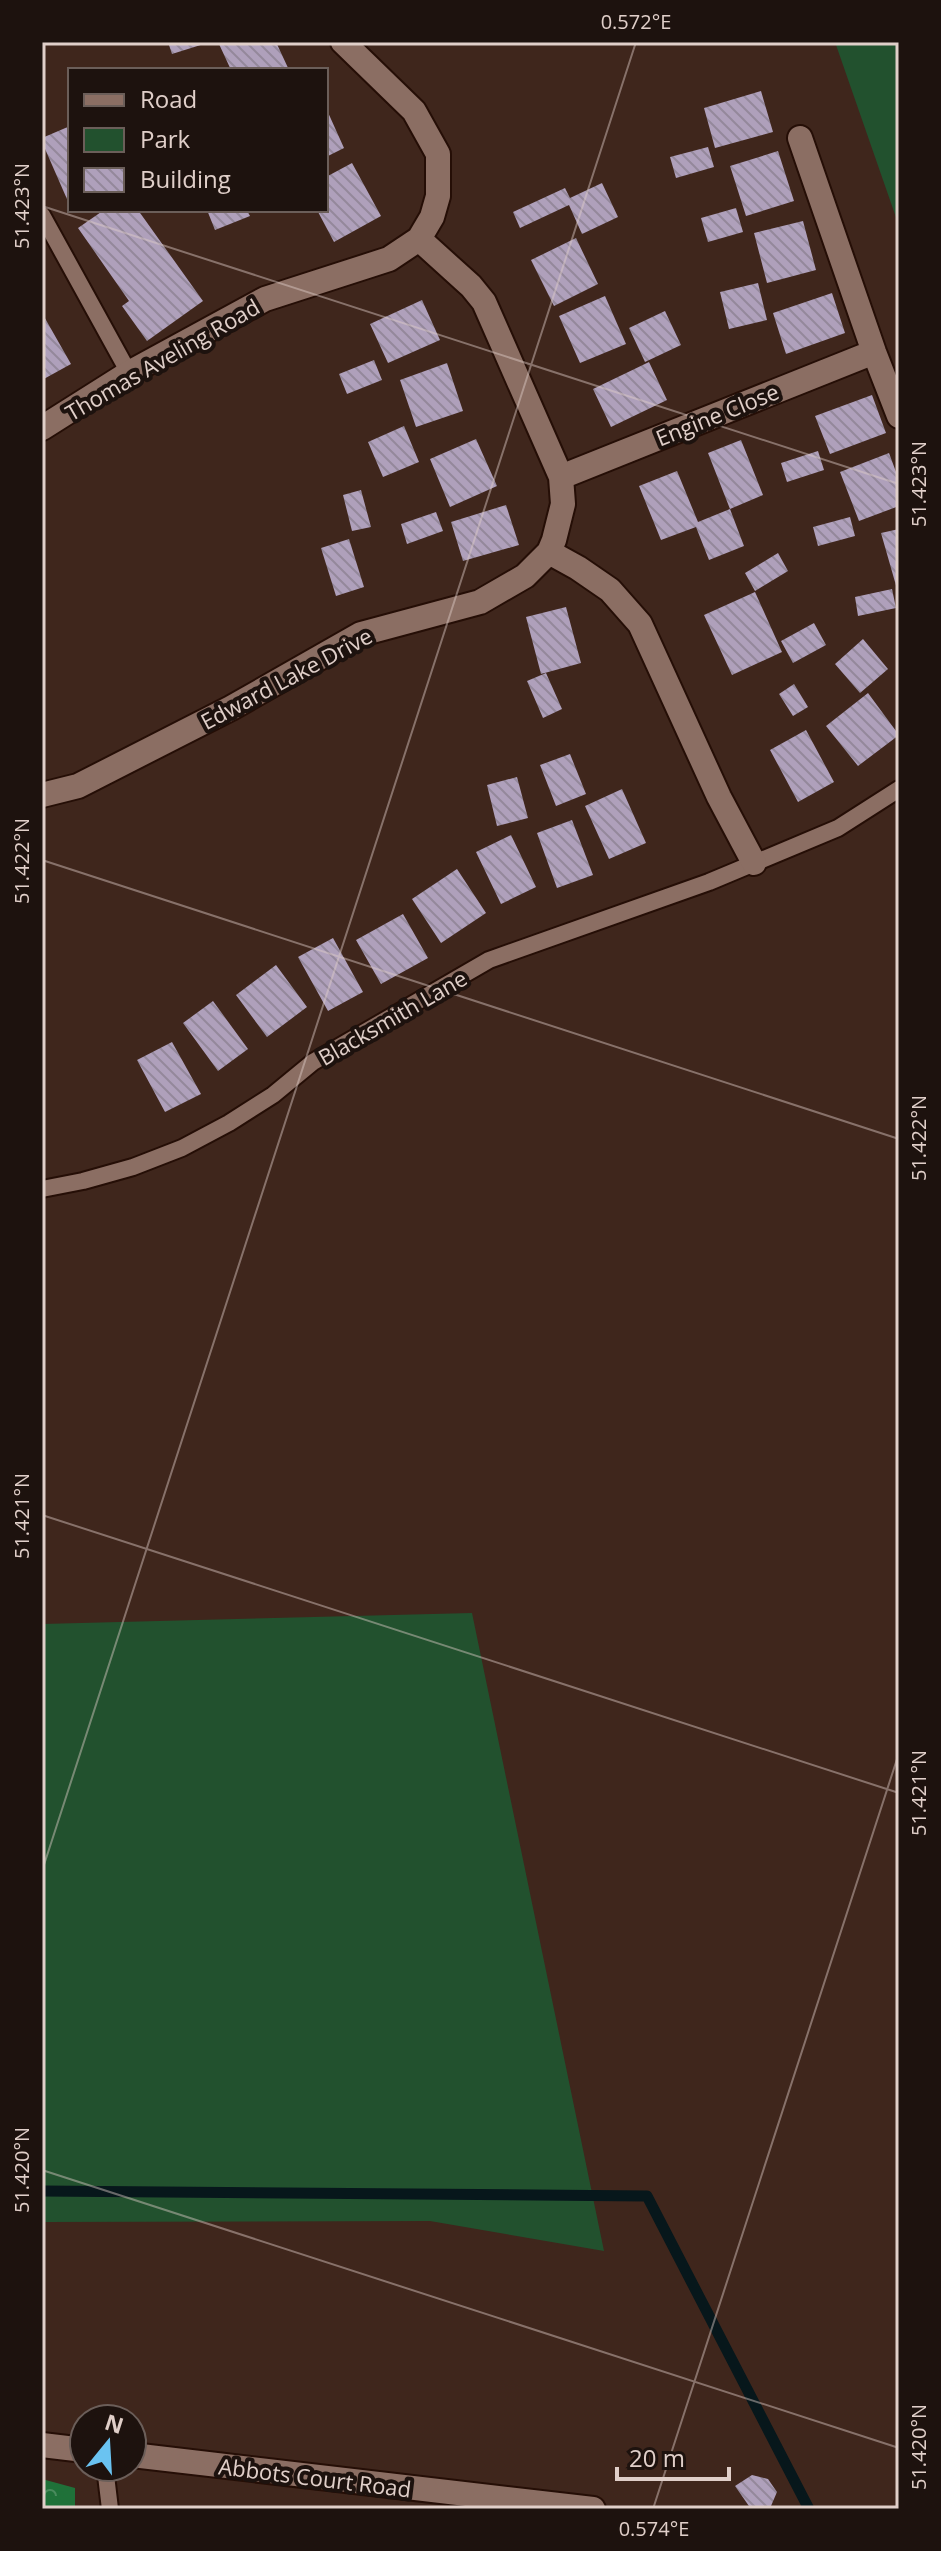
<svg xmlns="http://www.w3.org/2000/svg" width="941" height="2551" viewBox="0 0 941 2551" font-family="'Open Sans',sans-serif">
  <defs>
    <pattern id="forest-crowns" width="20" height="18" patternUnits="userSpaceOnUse" patternTransform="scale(2)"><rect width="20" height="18" fill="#1f7139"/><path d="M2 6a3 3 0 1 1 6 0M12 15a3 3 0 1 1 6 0" fill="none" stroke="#4a8b5d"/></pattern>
    <pattern id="building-back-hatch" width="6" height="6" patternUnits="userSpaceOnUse" patternTransform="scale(2)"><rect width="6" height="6" fill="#afa0bb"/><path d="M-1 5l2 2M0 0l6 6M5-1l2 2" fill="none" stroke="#94889b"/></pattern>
  </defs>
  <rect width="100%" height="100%" fill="#3f261c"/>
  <path fill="#22512e" d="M 835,42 L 899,42 L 899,226 Z
    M 472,1613 L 604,2251 L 430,2221 L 42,2222 L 42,1624 Z"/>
  <path fill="url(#forest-crowns)" d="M 42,2479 L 75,2488 L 75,2509 L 42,2509 Z"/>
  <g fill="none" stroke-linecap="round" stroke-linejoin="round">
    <path stroke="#07171b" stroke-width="11" d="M 42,2191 L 647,2196 L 809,2509"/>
  </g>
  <path fill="url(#building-back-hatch)" d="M 168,42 L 207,42 L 207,43 L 172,54 Z
    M 223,42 L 276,42 L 289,70 L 231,70 L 219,44 Z
    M 761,91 L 773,132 L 715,148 L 704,108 Z
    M 326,108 L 344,148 L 326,157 Z
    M 70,126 L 70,206 L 42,142 L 42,138 Z
    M 708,147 L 714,167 L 676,178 L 670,157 Z
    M 778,151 L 794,201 L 746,216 L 730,166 Z
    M 352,163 L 381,216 L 334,242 L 317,210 L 326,210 L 326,177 Z
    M 602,183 L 618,217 L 582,234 L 569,205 L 520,228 L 513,212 L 565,188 L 570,198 Z
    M 736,208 L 743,232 L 708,242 L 701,218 Z
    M 104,210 L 138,210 L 203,301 L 147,341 L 122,306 L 129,301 L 78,228 Z
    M 207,210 L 247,210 L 250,216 L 215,230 Z
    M 803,221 L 816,270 L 767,283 L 754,233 Z
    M 576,238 L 598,284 L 554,306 L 531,260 Z
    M 758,283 L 767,320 L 729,329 L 720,292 Z
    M 832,293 L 845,333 L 786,354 L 773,313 Z
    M 605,296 L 626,344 L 580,363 L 559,316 Z
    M 422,300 L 440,340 L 388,363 L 370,324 Z
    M 665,311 L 681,345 L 645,362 L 629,328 Z
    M 42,313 L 71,364 L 42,380 Z
    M 374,360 L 382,380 L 347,394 L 339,374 Z
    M 649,362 L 667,400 L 611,427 L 593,389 Z
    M 447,363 L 463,411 L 416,427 L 400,380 Z
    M 872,395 L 886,433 L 830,454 L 815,416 Z
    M 404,426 L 419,462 L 383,477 L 368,442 Z
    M 476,439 L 497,486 L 450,507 L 430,459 Z
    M 741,440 L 763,495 L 730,509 L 708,453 Z
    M 818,451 L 824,470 L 787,482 L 781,463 Z
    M 889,453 L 899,480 L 899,506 L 859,521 L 840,472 Z
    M 677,471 L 698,522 L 730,509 L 744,546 L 709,560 L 696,527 L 661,540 L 639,486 Z
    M 361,490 L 371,527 L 352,531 L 343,495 Z
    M 506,505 L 519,545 L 463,561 L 451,522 Z
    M 436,512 L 443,531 L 407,544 L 401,524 Z
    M 850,517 L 855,536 L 818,546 L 813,527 Z
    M 899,529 L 899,589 L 897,589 L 881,533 Z
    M 349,539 L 364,587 L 336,596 L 321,548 Z
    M 778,553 L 788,571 L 755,591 L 745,573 Z
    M 892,589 L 896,608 L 858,616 L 855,597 Z
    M 755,592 L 782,652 L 732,675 L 704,615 Z
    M 566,607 L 581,663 L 541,674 L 526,617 Z
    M 814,623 L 826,645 L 793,663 L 781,641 Z
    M 863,639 L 888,669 L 860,693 L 835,664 Z
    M 546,673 L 562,709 L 543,718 L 527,681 Z
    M 794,684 L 808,707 L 793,716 L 779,694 Z
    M 868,693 L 899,735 L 858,766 L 826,726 Z
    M 806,730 L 834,782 L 798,802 L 770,750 Z
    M 570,754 L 586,794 L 556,806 L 540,765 Z
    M 517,777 L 528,818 L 497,826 L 487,785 Z
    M 622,789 L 646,843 L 609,859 L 585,806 Z
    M 572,820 L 593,875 L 557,888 L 537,833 Z
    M 511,835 L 536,887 L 501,904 L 476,852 Z
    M 457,869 L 486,913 L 441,943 L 412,899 Z
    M 403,914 L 428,958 L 381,984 L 356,940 Z
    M 333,938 L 363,992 L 328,1011 L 298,957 Z
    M 276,965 L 307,1007 L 267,1037 L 236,995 Z
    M 213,1001 L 248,1049 L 218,1071 L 183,1023 Z
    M 172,1042 L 201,1094 L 165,1112 L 137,1060 Z
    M 752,2475 L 768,2479 L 777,2492 L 771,2506 L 751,2509 L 735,2486 Z"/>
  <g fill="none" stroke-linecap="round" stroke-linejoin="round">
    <g stroke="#250e06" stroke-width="20">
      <path id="service" d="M 42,215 L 129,373
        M 42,1189 L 83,1181 L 133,1167 L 182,1148 L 229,1123 L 273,1095 L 313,1062 L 489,960 L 709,882 L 838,828 L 899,789
        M 105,2467 L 110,2509"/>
    </g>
    <g stroke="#250e06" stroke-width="28">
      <path id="minor" d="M 800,138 L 874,352 L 899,416
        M 42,428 L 129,373 L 265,299 L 389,259 L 419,239 L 432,217 L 438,196 L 438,154 L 414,111 L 343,42
        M 561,477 L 874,352
        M 549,552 L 578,568 L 610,590 L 640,624 L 719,797 L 754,863
        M 42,795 L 78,786 L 231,708 L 361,634 L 480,602 L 525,576 L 549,552 L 554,540 L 563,504 L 561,477 L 484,302 L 471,286 L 419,239
        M 42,2445 L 84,2450
        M 132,2455 L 593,2509"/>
    </g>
    <use href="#service" stroke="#8b6e63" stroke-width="16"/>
    <use href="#minor" stroke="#8b6e63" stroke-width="24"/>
  </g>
  <path fill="none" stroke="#e0cfc9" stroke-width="2" stroke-opacity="0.45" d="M 42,206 L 899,484M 42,860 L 899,1139M 42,1515 L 899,1793M 42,1871 L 636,42M 42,2170 L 899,2448M 653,2509 L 899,1753"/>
  <g text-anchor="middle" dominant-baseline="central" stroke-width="8" stroke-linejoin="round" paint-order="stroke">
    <g font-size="22" fill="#e0cfc9" stroke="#1d120e">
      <text transform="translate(162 359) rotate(-30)">Thomas Aveling Road</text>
      <text transform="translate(717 414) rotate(-22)">Engine Close</text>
      <text transform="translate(286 678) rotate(-28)">Edward Lake Drive</text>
      <text transform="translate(392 1017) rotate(-30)">Blacksmith Lane</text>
      <text transform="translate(315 2477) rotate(7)">Abbots Court Road</text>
    </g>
  </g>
  <rect width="941" height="2551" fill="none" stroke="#1d120e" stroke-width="88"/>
  <rect x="68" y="68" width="260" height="144" fill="#1d120e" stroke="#6b5e59" stroke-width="2"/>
  <rect x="84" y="94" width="40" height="12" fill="#8b6e63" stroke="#6b5e59" stroke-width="2"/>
  <text x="140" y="108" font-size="24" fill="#e0cfc9">Road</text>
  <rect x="84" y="128" width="40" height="24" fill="#22512e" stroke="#6b5e59" stroke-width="2"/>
  <text x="140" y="148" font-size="24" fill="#e0cfc9">Park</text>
  <rect x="84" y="168" width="40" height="24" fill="url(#building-back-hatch)" stroke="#6b5e59" stroke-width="2"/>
  <text x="140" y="188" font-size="24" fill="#e0cfc9">Building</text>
  <g transform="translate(108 2443) rotate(18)"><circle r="38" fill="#1d120e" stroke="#6b5e59" stroke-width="2"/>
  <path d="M0-6L14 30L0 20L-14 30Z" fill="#6ac3f1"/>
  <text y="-12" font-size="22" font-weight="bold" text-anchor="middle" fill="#e0cfc9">N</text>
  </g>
  <path d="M617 2467v12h112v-12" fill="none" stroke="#e0cfc9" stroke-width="4"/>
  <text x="629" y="2467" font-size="24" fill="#e0cfc9" stroke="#1d120e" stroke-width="6" paint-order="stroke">20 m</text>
  <rect x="44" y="44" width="853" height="2463" fill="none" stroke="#e0cfc9" stroke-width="3"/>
  <g font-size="20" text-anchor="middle" fill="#e0cfc9">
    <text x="636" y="29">0.572°E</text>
    <text transform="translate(22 206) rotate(-90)" y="7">51.423°N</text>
    <text transform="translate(919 484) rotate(-90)" y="7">51.423°N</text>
    <text transform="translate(22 861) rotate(-90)" y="7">51.422°N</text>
    <text transform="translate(919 1138) rotate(-90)" y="7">51.422°N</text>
    <text transform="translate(22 1516) rotate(-90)" y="7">51.421°N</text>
    <text transform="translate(919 1793) rotate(-90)" y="7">51.421°N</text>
    <text transform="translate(22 2170) rotate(-90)" y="7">51.420°N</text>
    <text transform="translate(919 2447) rotate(-90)" y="7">51.420°N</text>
    <text x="654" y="2536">0.574°E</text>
  </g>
</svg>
